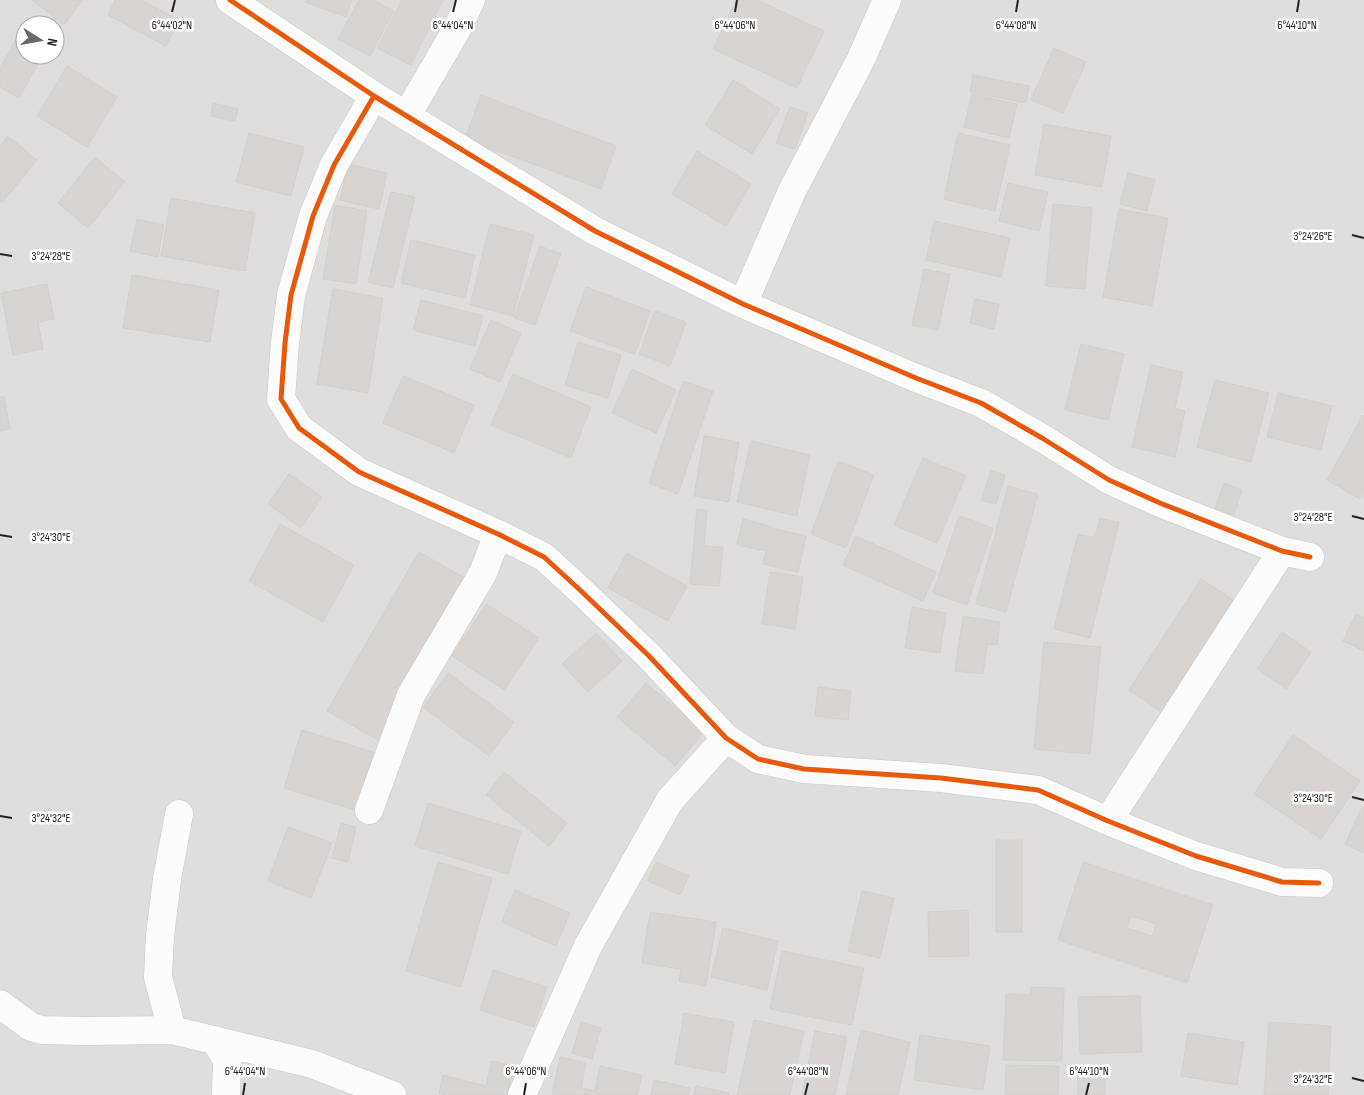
<svg xmlns="http://www.w3.org/2000/svg" width="1364" height="1095" viewBox="0 0 1364 1095" font-family="'Sofia Sans Condensed',sans-serif">
  <rect width="100%" height="100%" fill="#f0eeeb"/>
  <path fill="#dfdedc" fill-rule="evenodd" d="M 0,0 L 1364,0 L 1364,1095 L 0,1095 ZM 25,25 L 55,25 L 55,55 L 25,55 Z"/>
  <path fill="#d7d4d2" stroke="#d3d0cc" fill-rule="evenodd" d="M 32,0 L 83,0 L 64,25 Z
    M 115,0 L 140,0 L 179,20 L 166,46 L 108,15 Z
    M 306,0 L 352,0 L 346,17 L 305,2 Z
    M 359,0 L 373,0 L 394,11 L 370,56 L 338,39 Z
    M 402,0 L 443,0 L 411,65 L 377,48 Z
    M 736,0 L 757,0 L 824,31 L 797,88 L 713,49 Z
    M 28,18 L 39,25 L 25,25 L 25,55 L 43,55 L 19,98 L 0,87 L 0,68 Z
    M 1054,48 L 1086,62 L 1063,113 L 1031,100 Z
    M 67,66 L 117,97 L 87,147 L 37,116 Z
    M 973,75 L 1029,86 L 1026,103 L 970,92 Z
    M 733,80 L 780,109 L 752,154 L 705,125 Z
    M 972,94 L 1017,104 L 1009,138 L 964,127 Z
    M 481,95 L 616,146 L 601,189 L 465,139 Z
    M 213,103 L 238,109 L 235,121 L 211,116 Z
    M 790,107 L 808,113 L 795,149 L 776,143 Z
    M 1044,124 L 1111,136 L 1102,187 L 1035,175 Z
    M 249,133 L 304,147 L 291,196 L 236,182 Z
    M 958,133 L 1010,145 L 995,211 L 944,199 Z
    M 8,136 L 37,160 L 2,203 L 0,202 L 0,146 Z
    M 697,151 L 751,184 L 726,226 L 672,194 Z
    M 95,157 L 125,182 L 88,228 L 58,203 Z
    M 348,164 L 387,173 L 379,209 L 340,200 Z
    M 1128,173 L 1155,180 L 1147,211 L 1120,204 Z
    M 1008,183 L 1048,192 L 1039,231 L 999,221 Z
    M 391,192 L 415,197 L 393,288 L 368,282 Z
    M 171,198 L 255,213 L 245,271 L 161,256 Z
    M 1053,204 L 1092,208 L 1085,289 L 1046,286 Z
    M 335,205 L 367,211 L 356,284 L 323,279 Z
    M 1119,209 L 1168,218 L 1152,306 L 1103,297 Z
    M 137,219 L 164,225 L 158,257 L 130,251 Z
    M 934,221 L 1010,238 L 1001,277 L 926,260 Z
    M 490,224 L 534,235 L 513,316 L 470,305 Z
    M 411,240 L 475,255 L 465,298 L 401,283 Z
    M 540,246 L 561,254 L 535,325 L 514,318 Z
    M 924,269 L 950,274 L 938,330 L 912,325 Z
    M 132,275 L 219,290 L 210,342 L 123,328 Z
    M 47,284 L 54,319 L 38,322 L 43,349 L 13,355 L 1,293 Z
    M 586,287 L 650,311 L 635,354 L 570,331 Z
    M 333,289 L 383,298 L 368,393 L 317,384 Z
    M 975,299 L 999,304 L 994,329 L 970,323 Z
    M 421,300 L 483,316 L 475,346 L 413,330 Z
    M 655,311 L 686,322 L 670,366 L 639,354 Z
    M 491,320 L 521,333 L 500,382 L 470,369 Z
    M 578,342 L 621,355 L 608,398 L 565,385 Z
    M 1081,344 L 1124,354 L 1108,420 L 1065,410 Z
    M 1151,365 L 1183,372 L 1175,408 L 1185,411 L 1175,457 L 1132,447 Z
    M 632,369 L 676,390 L 656,433 L 612,413 Z
    M 513,374 L 591,407 L 571,458 L 491,425 Z
    M 403,376 L 474,405 L 454,453 L 383,423 Z
    M 1215,380 L 1269,393 L 1251,462 L 1197,447 Z
    M 683,381 L 713,391 L 678,494 L 649,483 Z
    M 1278,393 L 1332,406 L 1321,450 L 1267,437 Z
    M 4,396 L 10,429 L 0,431 L 0,397 Z
    M 1363,415 L 1364,416 L 1364,493 L 1360,499 L 1327,480 Z
    M 704,436 L 739,442 L 729,502 L 694,496 Z
    M 751,441 L 810,455 L 797,516 L 737,502 Z
    M 923,458 L 966,476 L 937,543 L 894,525 Z
    M 838,461 L 874,475 L 846,548 L 811,534 Z
    M 991,471 L 1005,475 L 996,504 L 981,500 Z
    M 289,474 L 322,497 L 301,528 L 268,504 Z
    M 1224,483 L 1242,490 L 1234,515 L 1215,509 Z
    M 1008,486 L 1038,494 L 1006,612 L 976,604 Z
    M 697,509 L 707,510 L 704,546 L 723,547 L 719,586 L 690,584 Z
    M 959,516 L 993,528 L 967,605 L 933,593 Z
    M 1100,518 L 1119,523 L 1090,638 L 1054,629 L 1078,534 L 1095,538 Z
    M 743,519 L 771,526 L 771,528 L 806,536 L 798,572 L 763,564 L 766,551 L 737,545 Z
    M 280,524 L 354,565 L 323,622 L 249,581 Z
    M 856,536 L 936,572 L 923,601 L 843,565 Z
    M 419,552 L 472,582 L 380,741 L 327,711 Z
    M 627,553 L 687,586 L 668,621 L 608,588 Z
    M 770,572 L 803,577 L 795,629 L 762,624 Z
    M 1201,579 L 1238,603 L 1165,714 L 1129,690 Z
    M 486,604 L 539,638 L 504,690 L 452,656 Z
    M 912,607 L 946,613 L 940,653 L 905,648 Z
    M 1356,614 L 1364,618 L 1364,651 L 1343,641 Z
    M 963,616 L 1000,622 L 997,645 L 987,644 L 983,674 L 955,671 Z
    M 1282,632 L 1311,652 L 1286,689 L 1257,669 Z
    M 596,633 L 622,661 L 588,692 L 562,664 Z
    M 1044,642 L 1101,647 L 1090,754 L 1034,749 Z
    M 448,673 L 514,722 L 489,756 L 423,707 Z
    M 646,683 L 704,732 L 675,766 L 617,717 Z
    M 818,687 L 851,691 L 848,720 L 815,716 Z
    M 302,730 L 376,753 L 358,811 L 284,788 Z
    M 1293,735 L 1360,781 L 1321,839 L 1254,794 Z
    M 504,772 L 567,823 L 549,846 L 486,795 Z
    M 428,803 L 521,831 L 508,874 L 415,846 Z
    M 1362,808 L 1364,809 L 1364,853 L 1345,844 Z
    M 341,823 L 356,827 L 348,862 L 332,858 Z
    M 288,827 L 332,843 L 311,898 L 268,881 Z
    M 996,840 L 1022,840 L 1022,932 L 996,932 Z
    M 438,862 L 492,878 L 461,987 L 406,971 Z
    M 656,862 L 689,876 L 680,895 L 648,881 Z
    M 1083,862 L 1213,905 L 1187,983 L 1058,940 ZM 1131,916 L 1156,924 L 1152,936 L 1127,928 Z
    M 515,890 L 570,913 L 556,946 L 502,922 Z
    M 862,891 L 894,898 L 880,958 L 848,951 Z
    M 968,910 L 969,956 L 929,957 L 928,912 Z
    M 650,912 L 716,922 L 706,986 L 679,981 L 681,969 L 642,963 Z
    M 723,928 L 778,941 L 767,990 L 711,977 Z
    M 782,951 L 864,968 L 852,1025 L 770,1009 Z
    M 493,970 L 547,987 L 534,1027 L 480,1010 Z
    M 1031,987 L 1064,988 L 1062,1061 L 1003,1060 L 1006,994 L 1030,995 Z
    M 1140,996 L 1142,1052 L 1080,1054 L 1078,997 Z
    M 684,1013 L 734,1022 L 725,1073 L 675,1064 Z
    M 754,1020 L 804,1031 L 790,1095 L 737,1095 Z
    M 581,1022 L 601,1028 L 592,1059 L 572,1053 Z
    M 1269,1022 L 1331,1026 L 1328,1095 L 1264,1095 Z
    M 861,1030 L 910,1042 L 898,1095 L 846,1095 Z
    M 815,1031 L 847,1037 L 835,1095 L 802,1095 Z
    M 1188,1033 L 1244,1042 L 1237,1085 L 1181,1076 Z
    M 920,1035 L 990,1046 L 983,1090 L 914,1080 Z
    M 560,1057 L 586,1063 L 581,1088 L 595,1091 L 600,1066 L 642,1075 L 637,1095 L 552,1095 Z
    M 492,1061 L 514,1066 L 507,1095 L 446,1095 L 439,1093 L 443,1075 L 486,1086 Z
    M 1006,1065 L 1059,1066 L 1058,1095 L 1005,1095 Z
    M 1105,1073 L 1105,1095 L 1078,1095 L 1078,1074 Z
    M 654,1080 L 690,1088 L 688,1095 L 651,1095 Z
    M 696,1086 L 729,1093 L 729,1095 L 694,1095 Z"/>
  <g fill="none" stroke-linecap="round" stroke-linejoin="round">
    <g stroke="#c9c8c7" stroke-width="29">
      <path id="street" d="M 230,0 L 374,96 L 595,231 L 743,304 L 916,378 L 981,403 L 1042,438 L 1109,480 L 1160,503 L 1282,551 L 1310,557
        M 374,96 L 334,165 L 313,216 L 291,295 L 285,343 L 281,399 L 299,428 L 359,472 L 498,534 L 544,557 L 580,590 L 649,656 L 726,738 L 758,759 L 804,769 L 941,778 L 1038,790 L 1108,821 L 1196,856 L 1282,882 L 1319,883
        M 407,115 L 457,29 L 471,0
        M 743,304 L 792,191 L 861,59 L 887,0
        M 369,810 L 411,695 L 483,573 L 498,534
        M 1108,821 L 1282,551
        M 0,1004 L 31,1027 L 42,1030 L 84,1031 L 172,1030 L 312,1064 L 392,1095
        M 172,1030 L 158,977 L 160,935 L 167,879 L 179,814
        M 215,1040 L 227,1060 L 226,1095
        M 522,1095 L 588,946 L 670,800 L 726,738"/>
    </g>
    <use href="#street" stroke="#fdfcfc" stroke-width="28"/>
    <g stroke="#fff" stroke-width="8">
      <path id="cycleway" d="M 230,0 L 374,96 L 595,231 L 743,304 L 916,378 L 981,403 L 1042,438 L 1109,480 L 1160,503 L 1282,551 L 1310,557
        M 374,96 L 334,165 L 313,216 L 291,295 L 285,343 L 281,399 L 299,428 L 359,472 L 498,534 L 544,557 L 580,590 L 649,656 L 726,738 L 758,759 L 804,769 L 941,778 L 1038,790 L 1108,821 L 1196,856 L 1282,882 L 1319,883"/>
    </g>
    <use href="#cycleway" stroke="#e8590c" stroke-width="5"/>
  </g>
  <path fill="none" stroke="#222" stroke-width="2" d="M 172,12 L 175,0M 453,12 L 456,0M 735,12 L 737,0M 1016,12 L 1018,0M 1297,12 L 1299,0M 1352,235 L 1364,238M 0,254 L 12,256M 1352,516 L 1364,519M 0,535 L 12,537M 1352,797 L 1364,800M 0,816 L 12,818M 1352,1078 L 1364,1081M 243,1095 L 245,1083M 524,1095 L 526,1083M 805,1095 L 808,1083M 1086,1095 L 1089,1083"/>
  <g font-size="12" text-anchor="middle" fill="#222" stroke="#fff" stroke-width="5" stroke-linejoin="round" paint-order="stroke">
    <text x="172" y="29">6°44'02"N</text>
    <text x="453" y="29">6°44'04"N</text>
    <text x="735" y="29">6°44'06"N</text>
    <text x="1016" y="29">6°44'08"N</text>
    <text x="1297" y="29">6°44'10"N</text>
    <text x="1313" y="240">3°24'26"E</text>
    <text x="51" y="260">3°24'28"E</text>
    <text x="1313" y="521">3°24'28"E</text>
    <text x="51" y="541">3°24'30"E</text>
    <text x="1313" y="802">3°24'30"E</text>
    <text x="51" y="822">3°24'32"E</text>
    <text x="245" y="1075">6°44'04"N</text>
    <text x="526" y="1075">6°44'06"N</text>
    <text x="808" y="1075">6°44'08"N</text>
    <text x="1089" y="1075">6°44'10"N</text>
    <text x="1313" y="1083">3°24'32"E</text>
  </g>
  <g transform="translate(40 40) rotate(101)"><circle r="24" fill="#ffffff" stroke="#a7a7a7"/>
  <path d="M0-4L9 19L0 12L-9 19Z" fill="#6a6968"/>
  <text y="-8" font-size="14" font-weight="bold" text-anchor="middle" fill="#222222">N</text>
  </g>
</svg>
